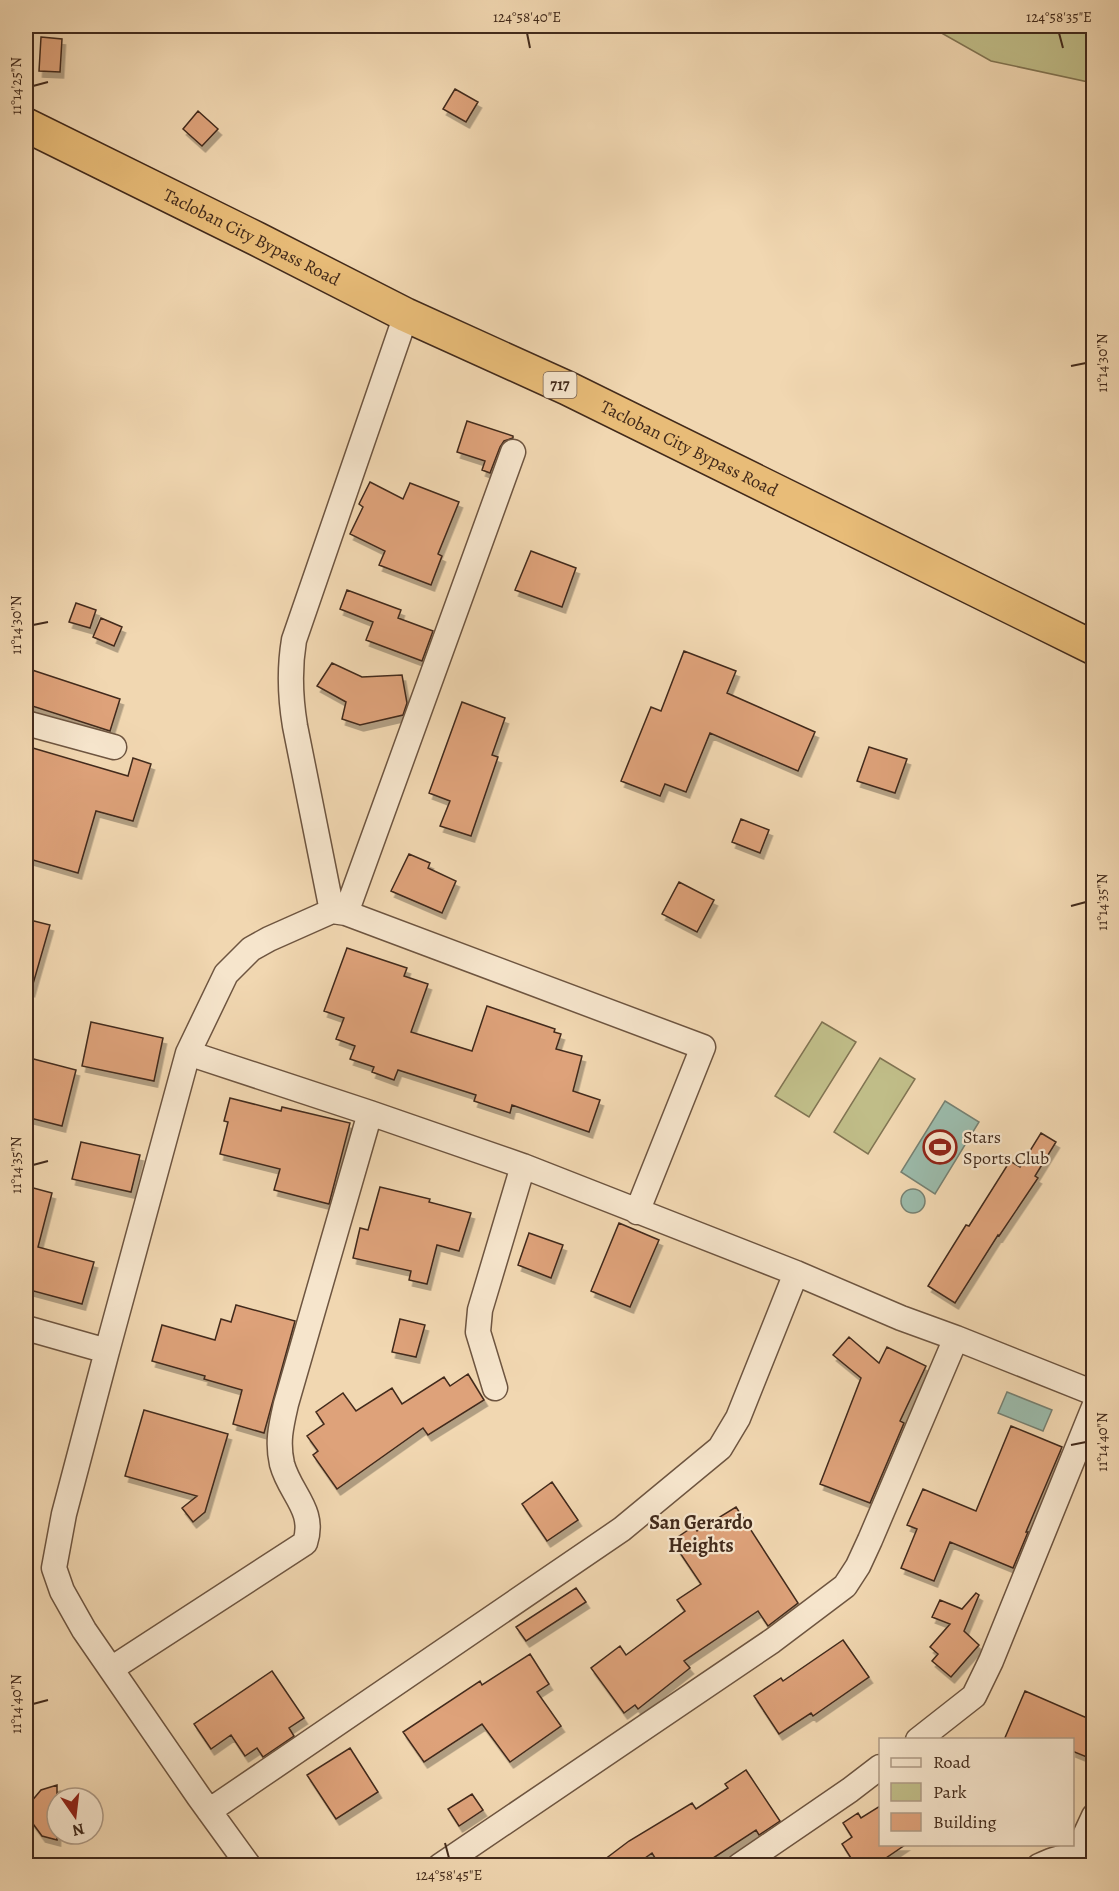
<svg xmlns="http://www.w3.org/2000/svg" width="1119" height="1891" viewBox="0 0 1119 1891" font-family="Alegreya,serif">
  <defs>
    <filter id="shadow"><feDropShadow dx="3.5" dy="6" stdDeviation="0" flood-color="#0004"/></filter>
  </defs>
  <rect width="100%" height="100%" fill="#f1d7b1"/>
  <filter id="stains"><feTurbulence type="fractalNoise" baseFrequency=".00333" numOctaves="4"/><feColorMatrix values="0 0 0 0 .2 0 0 0 0 .09 0 0 0 0 .02 0 0 0 .5 -.17"/></filter>
  <radialGradient id="worn" r=".72"><stop offset=".6" stop-color="#630" stop-opacity="0"/><stop offset="1" stop-color="#630" stop-opacity=".3"/></radialGradient>
  <path fill="#c0bd88" stroke="#817452" stroke-width="1.5" d="M 929,26 L 1093,26 L 1093,83 L 991,61 Z
    M 822,1022 L 856,1042 L 809,1117 L 775,1096 Z
    M 880,1058 L 915,1079 L 868,1154 L 834,1132 Z"/>
  <path fill="#9bbaaa" stroke="#778071" stroke-width="1.5" d="M 945,1101 L 979,1122 L 935,1194 L 901,1172 Z
    M901 1201a12 12 0 1 1 24 0a12 12 0 1 1-24 0Z
    M 1007,1392 L 1052,1410 L 1043,1431 L 998,1413 Z"/>
  <path fill="#dea27a" stroke="#422a1b" stroke-width="1.5" filter="url(#shadow)" d="M 41,37 L 62,39 L 60,72 L 39,71 Z
    M 455,89 L 478,102 L 466,122 L 443,109 Z
    M 198,111 L 218,129 L 202,146 L 183,129 Z
    M 467,421 L 513,436 L 513,438 L 504,441 L 500,447 L 490,473 L 482,470 L 485,461 L 457,452 Z
    M 370,482 L 403,499 L 410,483 L 459,502 L 438,554 L 442,556 L 431,585 L 379,565 L 385,551 L 350,534 L 363,507 L 359,504 Z
    M 531,551 L 576,568 L 562,607 L 515,590 Z
    M 347,590 L 401,610 L 398,618 L 433,631 L 422,661 L 366,640 L 373,622 L 340,609 Z
    M 76,603 L 96,610 L 90,628 L 69,622 Z
    M 101,618 L 122,627 L 114,646 L 93,637 Z
    M 684,651 L 736,671 L 727,693 L 815,732 L 798,771 L 710,733 L 686,792 L 665,784 L 660,796 L 621,781 L 651,707 L 661,711 Z
    M 332,663 L 362,677 L 402,675 L 407,703 L 403,715 L 360,725 L 342,719 L 346,702 L 317,686 Z
    M 26,668 L 120,699 L 110,731 L 26,704 Z
    M 462,702 L 505,718 L 492,755 L 498,757 L 471,836 L 440,826 L 450,801 L 429,793 Z
    M 26,746 L 128,776 L 133,758 L 151,764 L 133,821 L 96,811 L 78,873 L 26,858 Z
    M 869,747 L 907,759 L 895,793 L 857,781 Z
    M 741,819 L 769,830 L 760,853 L 732,842 Z
    M 409,854 L 430,863 L 428,868 L 456,881 L 442,913 L 391,891 Z
    M 679,882 L 714,900 L 697,932 L 662,914 Z
    M 26,919 L 50,925 L 31,991 L 26,990 Z
    M 347,948 L 407,968 L 404,976 L 428,984 L 411,1032 L 472,1051 L 487,1006 L 555,1029 L 554,1032 L 561,1034 L 556,1049 L 582,1056 L 573,1091 L 600,1100 L 589,1132 L 512,1105 L 510,1113 L 474,1101 L 476,1095 L 398,1070 L 394,1080 L 372,1072 L 374,1067 L 350,1059 L 355,1046 L 336,1039 L 344,1018 L 324,1011 Z
    M 91,1022 L 163,1038 L 154,1081 L 82,1066 Z
    M 26,1057 L 76,1070 L 62,1126 L 26,1117 Z
    M 230,1098 L 281,1111 L 282,1107 L 350,1123 L 329,1204 L 274,1190 L 280,1169 L 220,1154 L 228,1122 L 224,1121 Z
    M 1041,1133 L 1056,1142 L 1035,1176 L 1038,1178 L 999,1236 L 998,1235 L 955,1303 L 928,1286 L 966,1225 L 969,1226 L 1010,1161 L 1020,1167 Z
    M 81,1142 L 140,1155 L 131,1192 L 72,1179 Z
    M 26,1186 L 52,1193 L 38,1247 L 94,1262 L 82,1304 L 26,1289 Z
    M 380,1187 L 430,1199 L 429,1202 L 471,1213 L 459,1251 L 437,1245 L 427,1284 L 409,1280 L 411,1271 L 353,1258 L 360,1228 L 368,1230 Z
    M 619,1223 L 659,1240 L 630,1307 L 591,1291 Z
    M 529,1233 L 563,1245 L 551,1278 L 518,1265 Z
    M 236,1305 L 295,1321 L 264,1433 L 233,1424 L 242,1390 L 204,1379 L 205,1376 L 152,1361 L 162,1325 L 215,1340 L 221,1319 L 231,1322 Z
    M 400,1319 L 425,1325 L 416,1357 L 392,1352 Z
    M 849,1337 L 879,1363 L 887,1347 L 926,1366 L 900,1421 L 904,1423 L 870,1503 L 820,1484 L 861,1378 L 833,1355 Z
    M 468,1374 L 484,1400 L 428,1435 L 423,1428 L 337,1489 L 313,1455 L 318,1451 L 307,1436 L 324,1424 L 316,1412 L 343,1393 L 356,1411 L 392,1388 L 402,1404 L 444,1377 L 450,1386 Z
    M 144,1410 L 228,1434 L 205,1512 L 193,1522 L 182,1508 L 197,1496 L 125,1476 Z
    M 1011,1426 L 1062,1447 L 1026,1532 L 1028,1532 L 1013,1568 L 950,1542 L 934,1581 L 901,1568 L 917,1529 L 907,1525 L 923,1489 L 976,1511 Z
    M 552,1482 L 578,1520 L 547,1541 L 522,1504 Z
    M 736,1507 L 798,1603 L 768,1626 L 758,1611 L 684,1661 L 690,1668 L 638,1709 L 635,1705 L 624,1713 L 591,1668 L 620,1646 L 626,1655 L 685,1611 L 677,1600 L 701,1584 L 672,1541 L 694,1526 L 697,1531 Z
    M 576,1588 L 586,1602 L 526,1641 L 516,1627 Z
    M 976,1593 L 979,1595 L 964,1631 L 979,1645 L 951,1677 L 932,1661 L 938,1654 L 930,1647 L 950,1624 L 932,1617 L 940,1600 L 962,1609 Z
    M 843,1640 L 869,1677 L 813,1716 L 811,1713 L 779,1734 L 754,1696 L 781,1678 L 783,1681 Z
    M 530,1654 L 549,1684 L 537,1692 L 561,1726 L 510,1762 L 482,1724 L 424,1762 L 403,1732 L 480,1681 L 482,1685 Z
    M 272,1671 L 304,1718 L 289,1728 L 294,1736 L 263,1757 L 257,1748 L 245,1756 L 231,1735 L 211,1749 L 194,1724 Z
    M 1025,1691 L 1094,1721 L 1094,1760 L 1072,1751 L 1072,1740 L 1004,1740 Z
    M 350,1748 L 378,1792 L 336,1819 L 307,1775 Z
    M 746,1770 L 780,1821 L 759,1835 L 756,1830 L 701,1866 L 660,1866 L 652,1853 L 634,1866 L 596,1866 L 629,1841 L 692,1803 L 696,1809 L 728,1788 L 725,1784 Z
    M 57,1785 L 57,1840 L 42,1836 L 28,1817 L 30,1803 L 41,1790 Z
    M 472,1794 L 483,1810 L 459,1826 L 448,1809 Z
    M 880,1806 L 880,1845 L 905,1845 L 874,1866 L 856,1866 L 842,1844 L 852,1837 L 843,1823 L 858,1813 L 861,1818 Z"/>
  <g fill="none" stroke-linecap="round" stroke-linejoin="round">
    <g stroke="#6e5540" stroke-width="27">
      <path id="street" d="M 26,723 L 114,747
        M 332,911 L 295,726 C 290,696 289,670 294,640 L 406,315
        M 346,913 L 513,452
        M 188,1053 L 226,974 L 251,949 L 269,939 L 332,911 L 346,913 L 703,1047 L 637,1212
        M 26,1328 L 107,1351 L 188,1053 L 370,1113 L 523,1166 L 796,1273 L 901,1318 L 956,1338 L 1094,1393
        M 107,1351 L 64,1514 L 54,1568 L 62,1591 L 84,1630 L 199,1797 L 249,1866
        M 495,1388 L 478,1332 L 480,1310 L 523,1166
        M 111,1669 L 305,1543 C 316,1510 290,1494 282,1464 C 277,1442 281,1426 286,1404 L 370,1113
        M 918,1740 L 974,1696 L 991,1661 L 1094,1407
        M 209,1811 L 622,1529 L 720,1448 L 738,1418 L 796,1273
        M 1075,1857 L 1094,1816
        M 440,1866 L 772,1641 L 845,1586 L 858,1566 L 870,1540 L 956,1338
        M 739,1866 L 850,1790 L 880,1767
        M 1039,1866 C 1061,1856 1069,1853 1091,1866"/>
    </g>
    <g stroke="#422a1b" stroke-width="36">
      <g id="highway">
        <path id="s1" d="M 26,125 L 257,239 L 406,315 L 567,388 L 1094,648"/>
      </g>
    </g>
    <use href="#street" stroke="#f6e5cc" stroke-width="24"/>
    <use href="#highway" stroke="#e8bc78" stroke-width="33"/>
  </g>
  <path fill="none" stroke="#422a1b" stroke-width="2" d="M 527,33 L 530,48M 1059,33 L 1063,48M 33,86 L 48,82M 1071,366 L 1086,363M 33,625 L 48,622M 1071,906 L 1086,902M 33,1165 L 48,1161M 1071,1445 L 1086,1442M 33,1704 L 48,1700M 445,1843 L 449,1858"/>
  <defs>
    <g id="stadium-ring" transform="scale(1.725)"><circle r="9.5" fill="#f6e5cc" stroke="#8f2418" stroke-width="1.5"/><path d="M0-5a6.5 5 0 1 0 0 10a6.5 5 0 1 0 0-10ZM-3.5-1.8h7v3.6h-7Z" fill="#8f2418"/></g>
  </defs>
  <g fill-rule="evenodd">
    <use href="#stadium-ring" x="940" y="1147"/>
  </g>
  <g text-anchor="middle" dominant-baseline="central" stroke-width="4.5" stroke-linejoin="round" paint-order="stroke">
    <rect fill="#f6e5cc" stroke="#786250" stroke-width="1.5" x="543.5" y="372" width="33" height="26" rx="4.5"/>
    <g font-size="16" font-weight="bold" fill="#422a1b">
      <text x="560" y="385">717</text>
    </g>
    <g font-size="18" fill="#422a1b" stroke="#f6e5cc">
      <text stroke="none"><textPath href="#s1" startOffset="252">Tacloban City Bypass Road</textPath></text>
      <text stroke="none"><textPath href="#s1" startOffset="738">Tacloban City Bypass Road</textPath></text>
    </g>
    <g font-size="18" fill="#422a1b" stroke="#f6e5cc" text-anchor="start">
      <text x="963" y="1137">Stars<tspan x="963" dy="21">Sports Club</tspan></text>
    </g>
    <g font-size="20" font-weight="bold" fill="#422a1b" stroke="#f6e5cc">
      <text x="701" y="1522">San Gerardo<tspan x="701" dy="23">Heights</tspan></text>
    </g>
  </g>
  <rect width="1119" height="1891" fill="none" stroke="#f1d7b1" stroke-width="66"/>
  <rect x="879" y="1738" width="195" height="108" fill="#f6e5cc" stroke="#ae9a85" stroke-width="1.5"/>
  <rect x="891" y="1758" width="30" height="9" fill="#f6e5cc" stroke="#ae9a85" stroke-width="1.5"/>
  <text x="933" y="1768" font-size="18" fill="#422a1b">Road</text>
  <rect x="891" y="1783" width="30" height="18" fill="#c0bd88" stroke="#ae9a85" stroke-width="1.5"/>
  <text x="933" y="1798" font-size="18" fill="#422a1b">Park</text>
  <rect x="891" y="1813" width="30" height="18" fill="#dea27a" stroke="#ae9a85" stroke-width="1.5"/>
  <text x="933" y="1828" font-size="18" fill="#422a1b">Building</text>
  <g transform="translate(75 1816) rotate(166)"><circle r="28" fill="#f6e5cc" stroke="#ae9a85" stroke-width="1.5"/>
  <path d="M0-4.5L10 22L0 15L-10 22Z" fill="#8f2418"/>
  <text y="-9" font-size="16" font-weight="bold" text-anchor="middle" fill="#422a1b">N</text>
  </g>
  <rect x="33" y="33" width="1053" height="1825" fill="none" stroke="#422a1b" stroke-width="2"/>
  <g font-size="15" text-anchor="middle" fill="#422a1b">
    <text x="527" y="22">124°58'40"E</text>
    <text x="1059" y="22">124°58'35"E</text>
    <text transform="translate(16 86) rotate(-90)" y="5">11°14'25"N</text>
    <text transform="translate(1102 363) rotate(-90)" y="5">11°14'30"N</text>
    <text transform="translate(16 625) rotate(-90)" y="5">11°14'30"N</text>
    <text transform="translate(1102 902) rotate(-90)" y="5">11°14'35"N</text>
    <text transform="translate(16 1165) rotate(-90)" y="5">11°14'35"N</text>
    <text transform="translate(1102 1442) rotate(-90)" y="5">11°14'40"N</text>
    <text transform="translate(16 1704) rotate(-90)" y="5">11°14'40"N</text>
    <text x="449" y="1880">124°58'45"E</text>
  </g>
  <rect width="100%" height="100%" filter="url(#stains)"/>
  <rect width="100%" height="100%" fill="url(#worn)"/>
</svg>
